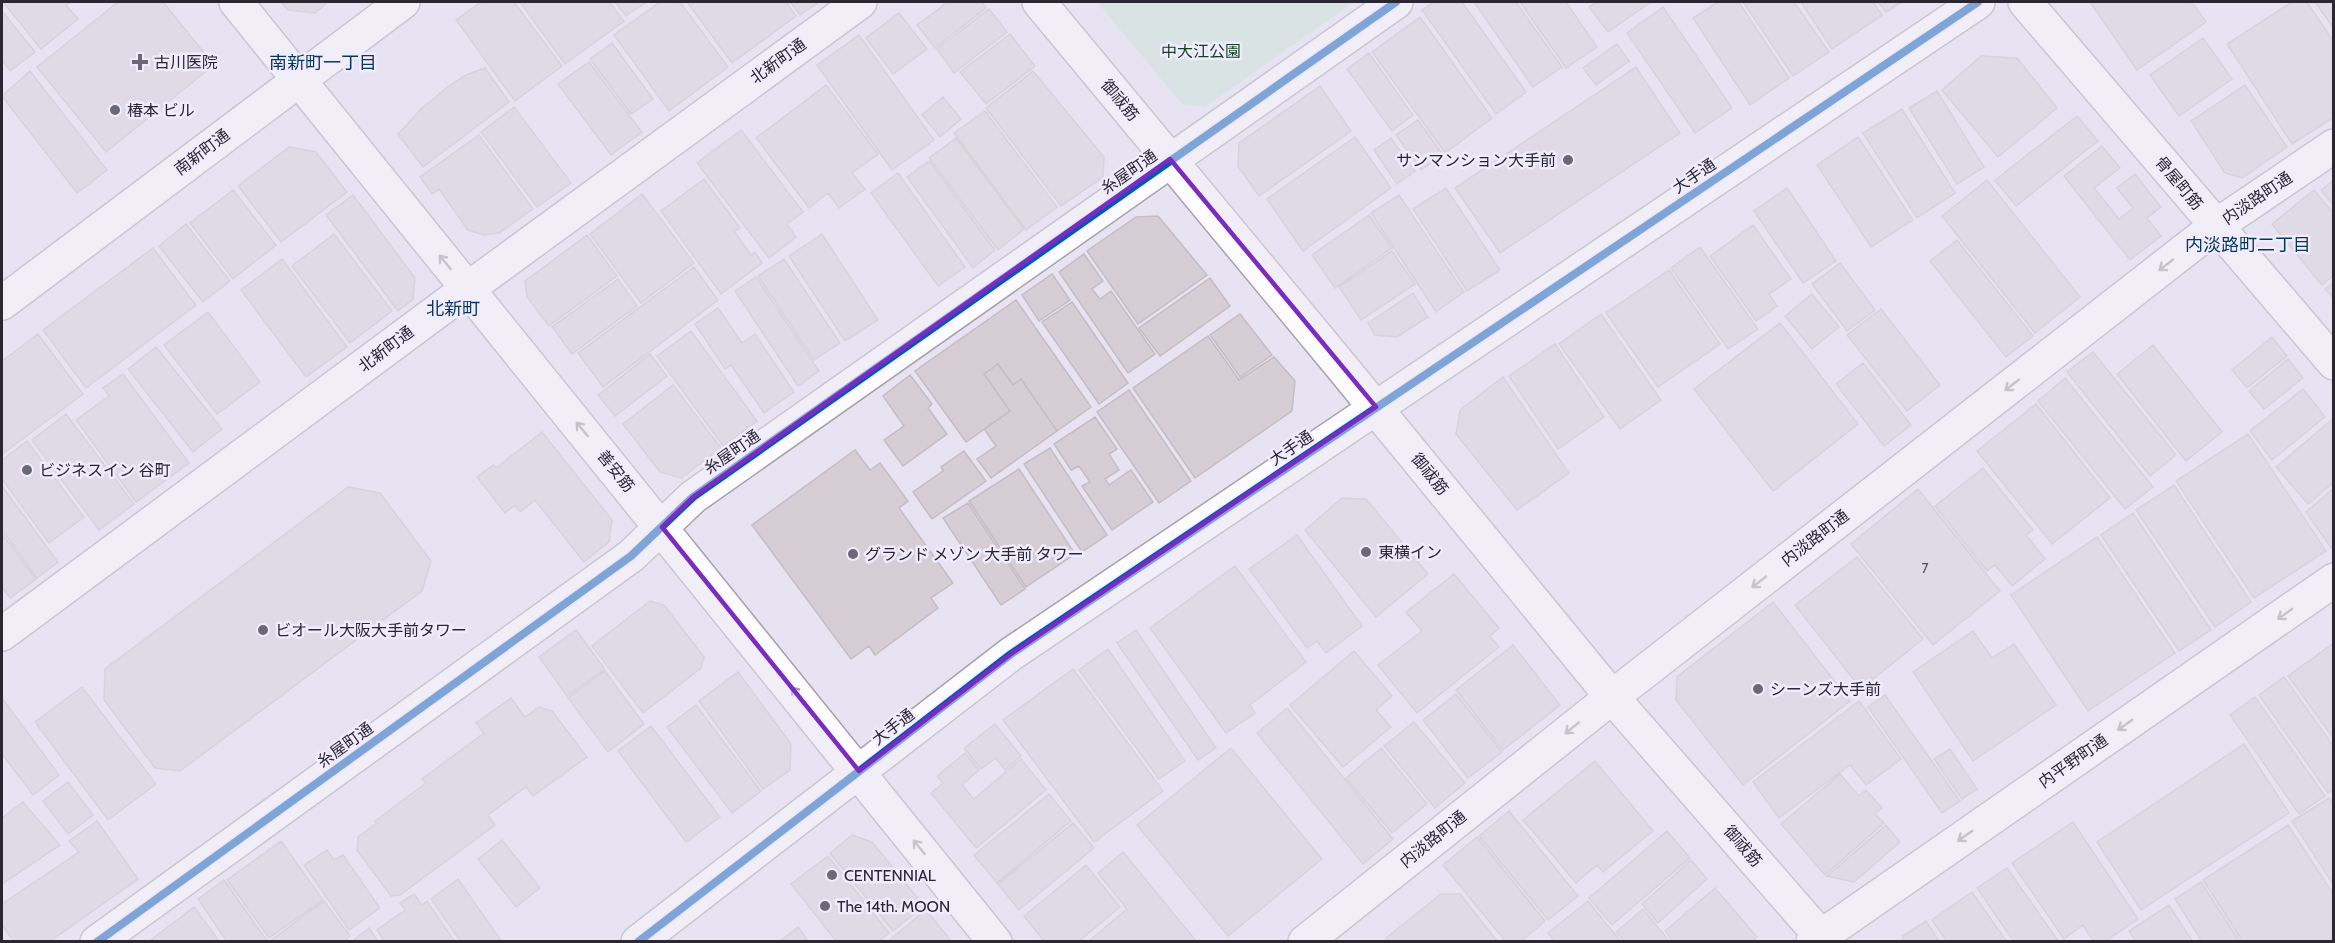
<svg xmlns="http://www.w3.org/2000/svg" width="2335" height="943" viewBox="0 0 2335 943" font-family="Cabin,'Noto Sans JP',sans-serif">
  <rect width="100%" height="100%" fill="#e8e3f3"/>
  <path fill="#c8e3d3" d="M 1097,2 L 1354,2 L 1205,107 L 1182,104 Z"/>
  <path fill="#d6ced4" stroke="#c5bcc4" stroke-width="1.5" d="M 3,2 L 70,2 L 66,5 L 78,19 L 41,49 Z
    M 118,2 L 163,2 L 214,65 L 106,152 L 37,67 Z
    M 281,2 L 328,2 L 315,13 L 288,10 Z
    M 481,2 L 514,2 L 562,66 L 515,101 L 456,20 Z
    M 520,2 L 609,2 L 624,21 L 565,64 Z
    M 615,2 L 646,2 L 626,16 Z
    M 660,2 L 680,2 L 728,67 L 669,111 L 614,35 Z
    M 687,2 L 786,2 L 796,16 L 732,63 Z
    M 790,2 L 819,2 L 800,15 Z
    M 948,2 L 982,2 L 986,8 L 935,48 L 917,25 Z
    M 1434,2 L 1462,2 L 1526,92 L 1496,114 L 1422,10 Z
    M 1474,2 L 1516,2 L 1562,67 L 1533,87 Z
    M 1520,2 L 1566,2 L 1597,47 L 1566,68 Z
    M 1597,2 L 1651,2 L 1608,32 L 1589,7 Z
    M 1718,2 L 1739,2 L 1789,78 L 1750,105 L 1693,18 Z
    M 1743,2 L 1794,2 L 1829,52 L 1793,76 Z
    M 1801,2 L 1873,2 L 1882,15 L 1832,49 Z
    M 1878,2 L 1902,2 L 1886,12 Z
    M 2090,2 L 2192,2 L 2206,22 L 2137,70 Z
    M 2292,2 L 2307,2 L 2334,42 L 2334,117 L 2292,144 L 2227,44 Z
    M 2315,2 L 2334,2 L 2334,29 Z
    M 1663,7 L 1732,108 L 1695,133 L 1627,33 Z
    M 989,9 L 1007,32 L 954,73 L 937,49 Z
    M 2,11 L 35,52 L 10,71 L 2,60 Z
    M 899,13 L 927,49 L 893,74 L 866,38 Z
    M 1420,17 L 1492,118 L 1445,153 L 1372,52 Z
    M 1010,34 L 1035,66 L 986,104 L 960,72 Z
    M 859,35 L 934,140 L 892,170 L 817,65 Z
    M 2203,38 L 2232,79 L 2179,116 L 2150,75 Z
    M 612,43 L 653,99 L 631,114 L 590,59 Z
    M 1617,44 L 1629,61 L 1596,85 L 1583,68 Z
    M 1369,53 L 1413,115 L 1392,131 L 1347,69 Z
    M 1981,56 L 2017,58 L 2057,108 L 1998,157 L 1942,90 Z
    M 589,62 L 642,132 L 611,155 L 558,84 Z
    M 1636,67 L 1680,133 L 1500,253 L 1455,188 Z
    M 485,68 L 509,102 L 423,167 L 398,134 L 421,109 L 450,85 L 466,75 Z
    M 30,71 L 107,170 L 77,193 L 2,96 Z
    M 1033,71 L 1104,157 L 1103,177 L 1061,206 L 986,108 Z
    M 826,85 L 878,154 L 852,173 L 865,189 L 839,208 L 828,193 L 809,208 L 756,138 Z
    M 2245,85 L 2287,147 L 2242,178 L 2225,173 L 2191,121 Z
    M 1320,86 L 1351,131 L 1259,196 L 1238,166 L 1239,143 Z
    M 1937,91 L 1984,167 L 1957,184 L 1909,108 Z
    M 943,97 L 961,119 L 940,137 L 922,115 Z
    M 514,107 L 571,183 L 537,207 L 481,132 Z
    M 1902,109 L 1955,193 L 1917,218 L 1863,133 Z
    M 985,111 L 1057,207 L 1026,230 L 954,133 Z
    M 2077,116 L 2098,141 L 2016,206 L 1995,180 Z
    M 1418,120 L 1443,155 L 1421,170 L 1396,135 Z
    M 741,130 L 803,212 L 787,224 L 796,237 L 769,258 L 697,163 Z
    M 479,135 L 533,209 L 499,233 L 484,235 L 468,230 L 439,189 L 432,194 L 420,177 Z
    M 1355,137 L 1391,188 L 1303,251 L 1267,199 Z
    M 1858,137 L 1913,220 L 1871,247 L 1817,165 Z
    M 956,138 L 1024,229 L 998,250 L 929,158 Z
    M 1391,138 L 1415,171 L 1397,184 L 1374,150 Z
    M 2102,146 L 2120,168 L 2094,188 L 2119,219 L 2133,208 L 2117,188 L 2135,174 L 2161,207 L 2147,218 L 2161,236 L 2130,260 L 2064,176 Z
    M 289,147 L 316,152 L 347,192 L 281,242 L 238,186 Z
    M 929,161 L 995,250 L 973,268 L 907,177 Z
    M 898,173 L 965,267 L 938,286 L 871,193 Z
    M 704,179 L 740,228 L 734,231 L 751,255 L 755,252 L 762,263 L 721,294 L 661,211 Z
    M 1987,180 L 2080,297 L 2035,333 L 1942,216 Z
    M 2334,180 L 2334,206 L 2321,190 Z
    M 1446,188 L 1500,270 L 1467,291 L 1413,209 Z
    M 1787,188 L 1836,261 L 1803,283 L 1754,211 Z
    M 233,190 L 276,245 L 233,279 L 190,223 Z
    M 2314,190 L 2334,214 L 2334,275 L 2322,285 L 2272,224 Z
    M 642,194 L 694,263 L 641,303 L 590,234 Z
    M 353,195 L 415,278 L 413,299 L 398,311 L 326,215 Z
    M 1399,195 L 1464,292 L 1436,312 L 1371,213 Z
    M 1369,215 L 1392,248 L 1335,288 L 1312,255 Z
    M 1158,216 L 1207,275 L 1138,324 L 1087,251 L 1136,217 Z
    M 186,224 L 230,281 L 203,302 L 159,246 Z
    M 1753,225 L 1791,279 L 1769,294 L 1777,306 L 1756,321 L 1710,256 Z
    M 334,234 L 392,311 L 350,343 L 292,266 Z
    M 822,234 L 878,320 L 845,341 L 789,256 Z
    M 587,235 L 617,276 L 549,326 L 527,297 L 525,281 Z
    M 1957,240 L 2033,336 L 2006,357 L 1930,261 Z
    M 1700,247 L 1758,329 L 1728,349 L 1671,268 Z
    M 153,248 L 196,305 L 86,388 L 43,330 Z
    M 1392,251 L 1415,284 L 1361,320 L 1339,287 Z
    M 1084,254 L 1103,281 L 1092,289 L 1100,299 L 1111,291 L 1155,354 L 1128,373 L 1059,272 Z
    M 282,259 L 347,347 L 306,377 L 241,290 Z
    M 784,259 L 840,343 L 814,360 L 758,276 Z
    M 1840,263 L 1875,310 L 1847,331 L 1812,284 Z
    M 694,267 L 718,300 L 603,387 L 578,353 Z
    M 1669,270 L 1720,344 L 1658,387 L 1606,313 Z
    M 1052,274 L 1070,300 L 1039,321 L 1022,295 Z
    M 756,277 L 819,371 L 798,386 L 735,291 Z
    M 1210,278 L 1230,306 L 1160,356 L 1139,328 Z
    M 618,279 L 637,306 L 572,354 L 552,327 Z
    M 2334,283 L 2334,299 L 2325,289 Z
    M 1413,293 L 1428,317 L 1397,337 L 1375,335 L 1368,323 Z
    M 1812,294 L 1839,327 L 1812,349 L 1785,316 Z
    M 1016,300 L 1091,407 L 1057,431 L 1021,379 L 1013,385 L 998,364 L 984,374 L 1010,411 L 966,442 L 915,371 Z
    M 1072,302 L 1128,383 L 1099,404 L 1042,322 Z
    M 718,308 L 742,343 L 755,334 L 794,392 L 764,413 L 731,365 L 725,369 L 695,324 Z
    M 1881,309 L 1940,385 L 1907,411 L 1847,335 Z
    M 208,312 L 260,382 L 217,414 L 164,345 Z
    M 1240,314 L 1272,355 L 1240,377 L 1210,335 Z
    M 1601,314 L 1661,400 L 1620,429 L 1559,344 Z
    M 1780,323 L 1858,424 L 1773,491 L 1694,389 Z
    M 691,331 L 757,421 L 723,446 L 657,356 Z
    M 38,334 L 83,394 L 2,454 L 2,361 Z
    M 1208,336 L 1239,380 L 1274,357 L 1295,381 L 1292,411 L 1195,478 L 1133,388 Z
    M 2272,337 L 2287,356 L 2247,388 L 2232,370 Z
    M 1555,344 L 1604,417 L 1558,449 L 1509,376 Z
    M 2153,345 L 2222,432 L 2186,461 L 2117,374 Z
    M 156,347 L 222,429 L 193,452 L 128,369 Z
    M 2093,352 L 2176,455 L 2150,476 L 2067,372 Z
    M 650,354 L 667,376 L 615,416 L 598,395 Z
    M 2288,359 L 2303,378 L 2264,409 L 2249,391 Z
    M 1863,363 L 1911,425 L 1884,446 L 1836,384 Z
    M 998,364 L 1013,385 L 1021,379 L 1057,431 L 991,478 L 977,459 L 996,446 L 984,429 L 1010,411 L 984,374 Z
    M 123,374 L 189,463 L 136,502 L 76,420 L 109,396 L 103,388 Z
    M 910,375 L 932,404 L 928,408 L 947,434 L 903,466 L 884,440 L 904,426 L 883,396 Z
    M 1503,377 L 1569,473 L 1517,510 L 1456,434 L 1460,410 Z
    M 2065,378 L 2153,487 L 2125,509 L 2038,401 Z
    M 673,385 L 721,448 L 681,478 L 660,472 L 623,424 Z
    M 2303,389 L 2325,417 L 2272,460 L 2250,431 Z
    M 1129,390 L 1191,481 L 1159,503 L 1097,412 Z
    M 2036,404 L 2110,498 L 2052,544 L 1977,451 Z
    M 66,414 L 134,504 L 99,530 L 32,440 Z
    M 1095,417 L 1117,449 L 1109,454 L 1119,470 L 1105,479 L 1109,485 L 1131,470 L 1153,502 L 1112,530 L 1082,486 L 1090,482 L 1079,466 L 1071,470 L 1054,444 Z
    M 2334,418 L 2334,482 L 2308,504 L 2276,467 Z
    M 542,432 L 612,520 L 609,542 L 584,562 L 535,500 L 520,512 L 515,505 L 505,513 L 477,477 L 493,465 L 496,468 Z
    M 2248,434 L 2326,551 L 2254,598 L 2176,481 Z
    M 27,441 L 84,517 L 49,543 L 2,479 L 2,460 Z
    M 1050,448 L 1107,535 L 1082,552 L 1024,464 Z
    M 855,450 L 870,470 L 880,463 L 908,501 L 899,508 L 953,583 L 931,598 L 938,608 L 875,655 L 869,646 L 851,659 L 752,525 Z
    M 964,451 L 986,481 L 932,519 L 913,492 L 943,471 L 941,467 Z
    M 1983,468 L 2033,530 L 2026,535 L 2045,559 L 2012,586 L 1995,565 L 1987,571 L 1935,506 Z
    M 1019,469 L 1075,554 L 1026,587 L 969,501 Z
    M 2174,485 L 2251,602 L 2215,627 L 2136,510 Z
    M 2,486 L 58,562 L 37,578 L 2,530 Z
    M 348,487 L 380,493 L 431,561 L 422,591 L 180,771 L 155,768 L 104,700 L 105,669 Z
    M 2334,488 L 2334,546 L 2331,548 L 2306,512 Z
    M 1918,489 L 2000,591 L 1933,645 L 1851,544 Z
    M 1342,498 L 1366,499 L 1428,574 L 1376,617 L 1305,530 Z
    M 968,503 L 1025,589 L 1001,605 L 943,518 Z
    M 2133,513 L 2211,630 L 2179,651 L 2101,535 Z
    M 2,534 L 36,579 L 10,598 L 2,587 Z
    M 1297,535 L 1362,626 L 1326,653 L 1317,641 L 1307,648 L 1249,569 Z
    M 2097,537 L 2175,653 L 2088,711 L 2011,595 Z
    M 1857,557 L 1923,639 L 1861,689 L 1795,605 Z
    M 1235,566 L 1306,662 L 1250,705 L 1255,713 L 1226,733 L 1150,628 Z
    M 1454,574 L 1499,628 L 1490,636 L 1499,647 L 1417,713 L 1378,665 L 1422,631 L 1406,612 Z
    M 650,601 L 664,605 L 704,657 L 701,668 L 643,713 L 592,646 Z
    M 1773,602 L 1850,701 L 1743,785 L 1676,700 L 1677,677 Z
    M 576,630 L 605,669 L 567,696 L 539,657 Z
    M 1136,630 L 1216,748 L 1198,760 L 1117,643 Z
    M 1973,631 L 1992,658 L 2014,644 L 2056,705 L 1973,761 L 1913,672 Z
    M 2334,643 L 2334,739 L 2288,676 Z
    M 1513,645 L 1560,705 L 1503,750 L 1456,690 Z
    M 1108,649 L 1185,761 L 1159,779 L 1079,670 Z
    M 1354,651 L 1392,696 L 1376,710 L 1391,727 L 1343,767 L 1290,705 Z
    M 1073,669 L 1163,791 L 1094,842 L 1003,720 Z
    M 605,671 L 644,724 L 608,752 L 568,698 Z
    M 738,672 L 791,744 L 790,770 L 763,789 L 699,701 Z
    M 2284,677 L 2334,747 L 2334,789 L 2328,793 L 2259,695 Z
    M 82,687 L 156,784 L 108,820 L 35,722 Z
    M 1456,694 L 1502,752 L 1468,778 L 1423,720 Z
    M 1885,695 L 1960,801 L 1942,813 L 1868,707 Z
    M 2255,697 L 2325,796 L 2299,814 L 2230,715 Z
    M 2,698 L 59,775 L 33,795 L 2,754 Z
    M 511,698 L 525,717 L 539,707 L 552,711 L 587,757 L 533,796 L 526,787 L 488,815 L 495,825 L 400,895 L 391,896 L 357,850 L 358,837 L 377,823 L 375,821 L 426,783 L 422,779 L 484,733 L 476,723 Z
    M 1859,701 L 1901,759 L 1866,785 L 1850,765 L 1779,818 L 1753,782 Z
    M 696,705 L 761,791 L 732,813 L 667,727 Z
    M 1287,708 L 1393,839 L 1363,864 L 1257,733 Z
    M 1414,722 L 1465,783 L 1435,808 L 1384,746 Z
    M 995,724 L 1021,756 L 1005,770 L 996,758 L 981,769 L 964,748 Z
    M 651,726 L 720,817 L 686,842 L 618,751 Z
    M 2244,744 L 2289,813 L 2141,910 L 2097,842 Z
    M 1231,748 L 1322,859 L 1228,936 L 1137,825 Z
    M 1381,748 L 1427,804 L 1392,833 L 1346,778 Z
    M 1950,749 L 1977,789 L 1962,799 L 1934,759 Z
    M 965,753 L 979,770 L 962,785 L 974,799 L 1021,759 L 1046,790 L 976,848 L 931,793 L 943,783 L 937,776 Z
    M 1595,761 L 1653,831 L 1603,872 L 1597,865 L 1576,883 L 1523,820 Z
    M 1840,774 L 1859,796 L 1866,790 L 1882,808 L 1875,814 L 1884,823 L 1825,875 L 1781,824 Z
    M 68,782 L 93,815 L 68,834 L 43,801 Z
    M 1049,794 L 1071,821 L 997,883 L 974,855 Z
    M 2329,798 L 2334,805 L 2334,886 L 2292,821 Z
    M 23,802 L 60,845 L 2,884 L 2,818 Z
    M 1509,811 L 1578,896 L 1548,920 L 1479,836 Z
    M 97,821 L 138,879 L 49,942 L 14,942 L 2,925 L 2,904 L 79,852 L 69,841 Z
    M 2073,822 L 2138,919 L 2104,942 L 2094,942 L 2083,925 L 2064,939 L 2012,863 Z
    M 1073,823 L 1094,848 L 1019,910 L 998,884 Z
    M 1886,825 L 1900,842 L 1854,882 L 1827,876 Z
    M 2288,825 L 2334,895 L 2334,942 L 2243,942 L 2203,880 Z
    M 1667,831 L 1690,858 L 1612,925 L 1589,898 Z
    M 852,835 L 872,842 L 924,906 L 893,931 L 830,853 Z
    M 1477,837 L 1545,921 L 1521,942 L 1506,942 L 1443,865 Z
    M 502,840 L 540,888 L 516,907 L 478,859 Z
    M 281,841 L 323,900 L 269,938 L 227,880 Z
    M 327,850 L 334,860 L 343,855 L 380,908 L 349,930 L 304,865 Z
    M 1123,852 L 1197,942 L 1088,942 L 1127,909 L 1098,873 Z
    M 828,856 L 889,933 L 878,942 L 837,942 L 791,884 Z
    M 1691,860 L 1707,879 L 1658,923 L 1642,904 Z
    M 1086,865 L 1120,907 L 1078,942 L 1045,942 L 1024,916 Z
    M 2007,868 L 2059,942 L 2014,942 L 1977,888 Z
    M 458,879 L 502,942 L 461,942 L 431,899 Z
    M 224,880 L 268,942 L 227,942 L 198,899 Z
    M 2201,882 L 2240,942 L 2202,942 L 2175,899 Z
    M 1715,888 L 1757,937 L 1751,942 L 1674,942 L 1665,931 Z
    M 1972,892 L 2007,942 L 1947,942 L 1932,920 Z
    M 414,894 L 422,905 L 427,901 L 455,942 L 385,942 L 377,930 L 405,910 L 400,903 Z
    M 1441,894 L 1460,894 L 1498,942 L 1386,942 L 1386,938 Z
    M 324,901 L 350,936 L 343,942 L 270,941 Z
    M 1588,901 L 1621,942 L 1555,942 L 1548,933 Z
    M 2169,905 L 2193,942 L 2136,942 L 2129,931 Z
    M 194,907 L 220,942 L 148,942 Z
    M 1643,909 L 1670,942 L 1625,942 L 1616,932 Z
    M 926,910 L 952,942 L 887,942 Z
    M 1926,921 L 1940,942 L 1903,942 L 1903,936 Z
    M 798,927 L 809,942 L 779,942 Z
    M 369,928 L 378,942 L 351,942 Z"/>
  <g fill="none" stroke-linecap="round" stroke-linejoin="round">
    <g stroke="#a5a2ad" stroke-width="36">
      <path id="street" d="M 236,2 L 995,942
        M 97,942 L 631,556 L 693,497 L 1396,2
        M 1305,942 L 1612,697 L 2216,226 L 2334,146
        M 1813,942 L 2334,580"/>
    </g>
    <g stroke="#a5a2ad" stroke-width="36">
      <path id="secondary" d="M 1039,2 L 1341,366 L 1612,697 L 1826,942
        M 2025,2 L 2334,363
        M 2,303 L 403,2
        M 2,634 L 447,304 L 860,2
        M 638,942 L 1011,654 L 1978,2"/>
    </g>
    <use href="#street" stroke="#fcfbfd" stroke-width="33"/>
    <use href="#secondary" stroke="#fcfbfd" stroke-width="33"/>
    <g stroke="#f1ecfd" stroke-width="11">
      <path id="cycleway" d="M 97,942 L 631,556 L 693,497 L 1396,2
        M 638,942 L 1011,654 L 1978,2"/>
    </g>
    <use href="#cycleway" stroke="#0057b8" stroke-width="8"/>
  </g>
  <defs><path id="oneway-shaft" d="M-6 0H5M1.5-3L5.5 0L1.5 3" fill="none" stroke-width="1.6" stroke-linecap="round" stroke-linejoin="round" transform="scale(1.5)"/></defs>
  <g stroke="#9e9ca2">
    <use href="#oneway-shaft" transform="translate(445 262) rotate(-129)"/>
    <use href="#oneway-shaft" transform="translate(2166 265) rotate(142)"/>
    <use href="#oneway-shaft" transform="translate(2012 385) rotate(142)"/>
    <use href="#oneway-shaft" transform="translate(582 429) rotate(-129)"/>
    <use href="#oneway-shaft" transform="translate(1759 582) rotate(142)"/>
    <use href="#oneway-shaft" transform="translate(2285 614) rotate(145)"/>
    <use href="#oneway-shaft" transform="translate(797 694) rotate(-129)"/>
    <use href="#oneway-shaft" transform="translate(2125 725) rotate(145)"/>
    <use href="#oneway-shaft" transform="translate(1572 728) rotate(141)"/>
    <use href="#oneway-shaft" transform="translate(1965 836) rotate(145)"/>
    <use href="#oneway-shaft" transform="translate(919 847) rotate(-129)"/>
  </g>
  <path d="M0 0H2335V943H0ZM 1170,159 L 1376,407 L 1011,654 L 859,771 L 662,527 L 693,497 Z" fill="#e8e3f3" fill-opacity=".55" fill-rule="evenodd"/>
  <path fill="none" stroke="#7b2cbf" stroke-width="4.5" stroke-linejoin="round" d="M 1170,159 L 1376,407 L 1011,654 L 859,771 L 662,527 L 693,497 Z"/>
  <g fill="#6c6976" stroke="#f1ecfd" stroke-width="2">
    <path d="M137 53h6v6h6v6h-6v6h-6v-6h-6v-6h6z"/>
    <circle cx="115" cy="110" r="6"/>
    <circle cx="1568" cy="160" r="6"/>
    <circle cx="27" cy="470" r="6"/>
    <circle cx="1366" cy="552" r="6"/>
    <circle cx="853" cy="554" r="6"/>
    <circle cx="263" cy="630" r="6"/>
    <circle cx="1758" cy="689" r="6"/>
    <circle cx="832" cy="875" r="6"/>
    <circle cx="825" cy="906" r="6"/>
  </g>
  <g text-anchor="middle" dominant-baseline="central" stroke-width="5" stroke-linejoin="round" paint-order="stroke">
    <g font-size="14" fill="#55515a">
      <text x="1925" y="568">7</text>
    </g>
    <g font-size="16" fill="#114321" stroke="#f1ecfd">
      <text x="1201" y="51">中大江公園</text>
    </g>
    <g font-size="16" fill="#2a2732" stroke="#f1ecfd">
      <text transform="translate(778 61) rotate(-36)">北新町通</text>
      <text transform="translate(1120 100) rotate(50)">御祓筋</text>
      <text transform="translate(202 152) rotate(-37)">南新町通</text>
      <text transform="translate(1129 172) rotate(-35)">糸屋町通</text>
      <text transform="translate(1694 176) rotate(-34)">大手通</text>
      <text transform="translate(2179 183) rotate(50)">骨屋町筋</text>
      <text transform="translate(2257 198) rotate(-34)">内淡路町通</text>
      <text transform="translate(386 349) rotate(-37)">北新町通</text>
      <text transform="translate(1291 448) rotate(-34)">大手通</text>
      <text transform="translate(732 452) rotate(-35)">糸屋町通</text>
      <text transform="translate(616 471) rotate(51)">善安筋</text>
      <text transform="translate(1430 474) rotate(51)">御祓筋</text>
      <text transform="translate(1815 538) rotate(-38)">内淡路町通</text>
      <text transform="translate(893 727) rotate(-37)">大手通</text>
      <text transform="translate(345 745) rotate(-36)">糸屋町通</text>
      <text transform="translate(2073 761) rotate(-35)">内平野町通</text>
      <text transform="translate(1433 839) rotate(-39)">内淡路町通</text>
      <text transform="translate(1743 846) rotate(49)">御祓筋</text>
    </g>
    <g font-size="16" fill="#2a2732" stroke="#f1ecfd" text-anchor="start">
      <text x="154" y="62">古川医院</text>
      <text x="127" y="110">椿本 ビル</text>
      <text x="1556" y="160" text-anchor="end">サンマンション大手前</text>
      <text x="39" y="470">ビジネスイン 谷町</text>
      <text x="1378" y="552">東横イン</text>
      <text x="865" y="554">グランド メゾン 大手前 タワー</text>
      <text x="275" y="630">ビオール大阪大手前タワー</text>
      <text x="1770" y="689">シーンズ大手前</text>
      <text x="844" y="875">CENTENNIAL</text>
      <text x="837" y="906">The 14th. MOON</text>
    </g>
    <g font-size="18" fill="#04375a" stroke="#f1ecfd">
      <text x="323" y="63">南新町一丁目</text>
      <text x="2248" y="245">内淡路町二丁目</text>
      <text x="453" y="309">北新町</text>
    </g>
  </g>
  <rect width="2335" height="943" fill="none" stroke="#2a2732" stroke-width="6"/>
</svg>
